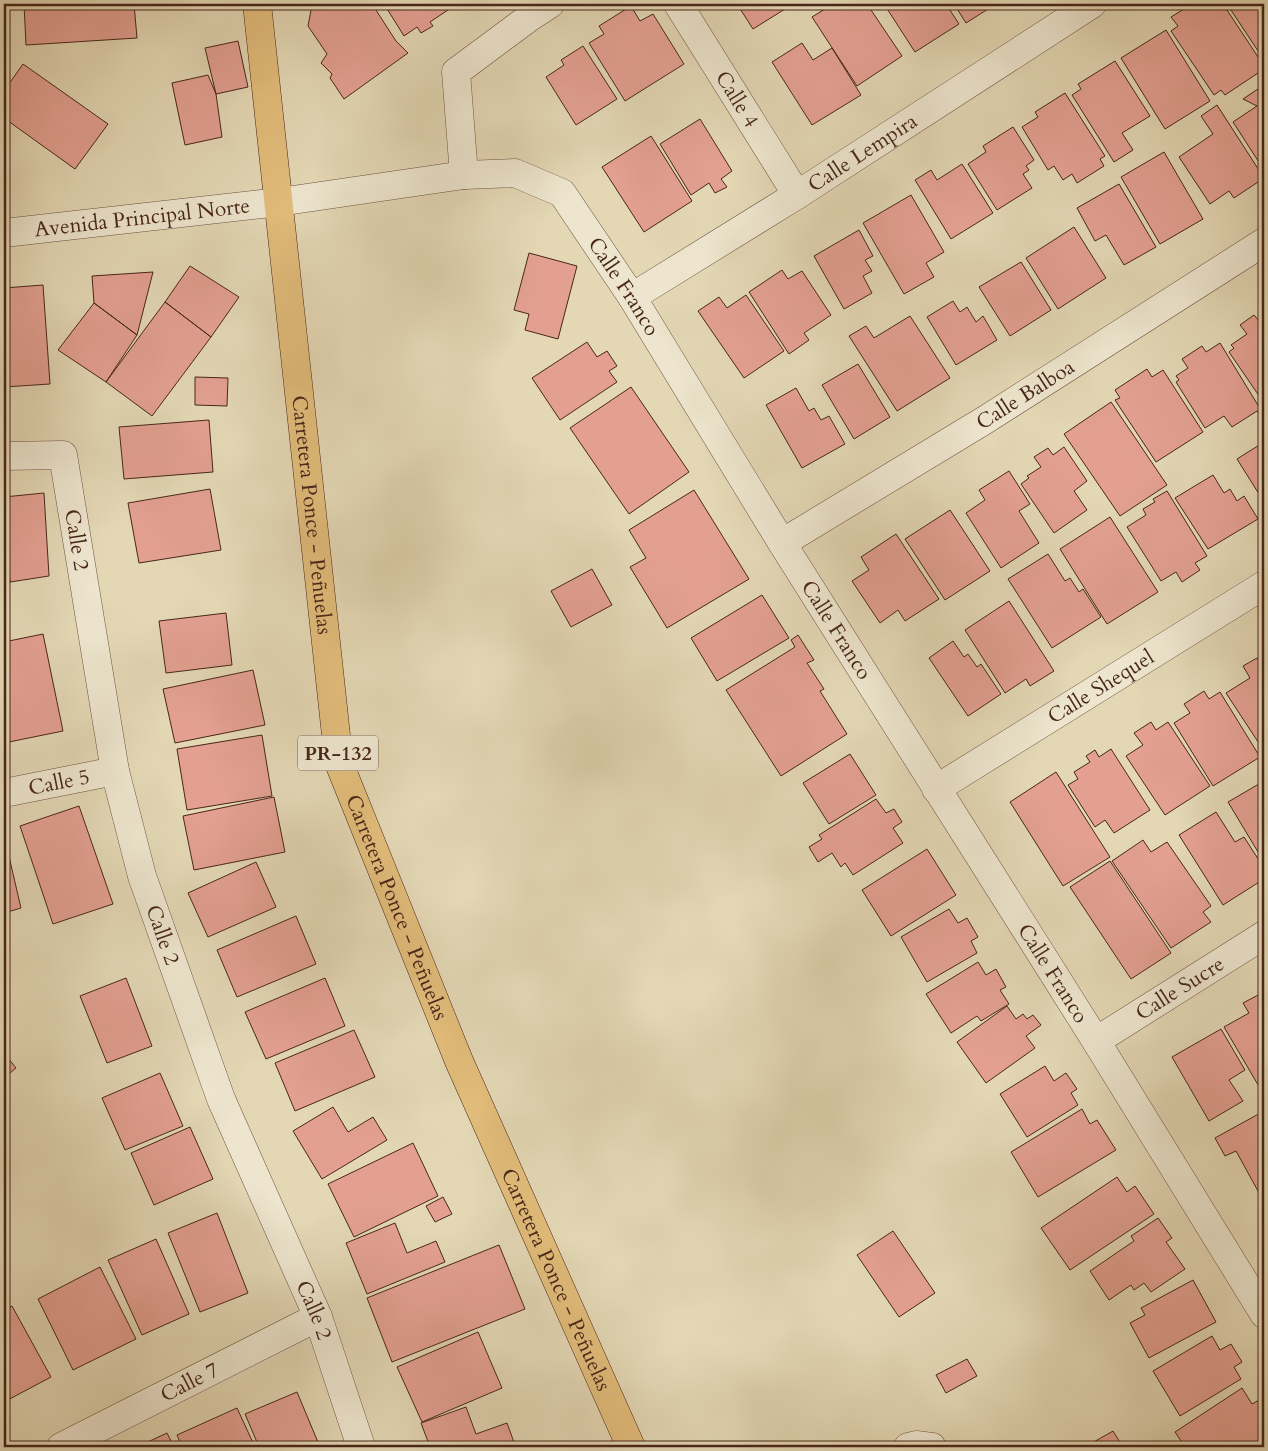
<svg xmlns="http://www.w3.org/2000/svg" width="1268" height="1451" viewBox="0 0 1268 1451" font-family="Cardo,serif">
  <rect width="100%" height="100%" fill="#e3d7b4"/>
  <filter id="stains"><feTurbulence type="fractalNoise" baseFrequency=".004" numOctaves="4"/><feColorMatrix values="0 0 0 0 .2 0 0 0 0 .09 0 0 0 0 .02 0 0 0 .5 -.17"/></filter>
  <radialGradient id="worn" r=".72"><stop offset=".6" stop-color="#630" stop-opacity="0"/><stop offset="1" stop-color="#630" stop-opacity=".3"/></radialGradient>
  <path fill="#e3a091" stroke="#48261a" d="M 24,4 L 134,4 L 137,38 L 26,45 Z
    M 309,4 L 372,4 L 396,41 L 408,53 L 344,99 L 330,78 L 332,74 L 321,63 L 327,54 L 308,26 L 311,10 Z
    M 384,4 L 448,4 L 451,8 L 430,22 L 433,26 L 421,33 L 417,27 L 404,36 Z
    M 737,4 L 793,4 L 753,29 Z
    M 833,4 L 867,4 L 902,56 L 857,86 L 812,17 Z
    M 884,4 L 946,4 L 959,24 L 915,52 Z
    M 954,4 L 996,4 L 966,23 Z
    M 1192,4 L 1223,4 L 1264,66 L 1264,69 L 1225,95 L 1221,90 L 1214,95 L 1171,31 L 1178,26 L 1171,17 Z
    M 1227,4 L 1264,4 L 1264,60 Z
    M 631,6 L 640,21 L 653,14 L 684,64 L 625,101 L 589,43 L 604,34 L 599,26 Z
    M 1166,30 L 1210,101 L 1165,129 L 1121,58 Z
    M 238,41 L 248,87 L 216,94 L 205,48 Z
    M 802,43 L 813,60 L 832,48 L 861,95 L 812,125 L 772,62 Z
    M 583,46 L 617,99 L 576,125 L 546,77 L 564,65 L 561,60 Z
    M 1115,61 L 1150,116 L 1122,133 L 1133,150 L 1114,162 L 1072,95 L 1081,89 L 1078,84 Z
    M 23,64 L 108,124 L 75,169 L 4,118 L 4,91 Z
    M 208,75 L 216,94 L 222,137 L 185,145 L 172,83 Z
    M 1264,85 L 1264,170 L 1233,122 L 1257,106 L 1243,99 Z
    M 1065,93 L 1105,156 L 1100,159 L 1104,166 L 1077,183 L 1072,174 L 1063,180 L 1054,166 L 1048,170 L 1022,127 L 1038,117 L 1035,112 Z
    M 1217,105 L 1264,178 L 1234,198 L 1229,191 L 1210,204 L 1179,157 L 1213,134 L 1201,116 Z
    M 700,119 L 732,171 L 721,179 L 727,187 L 715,193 L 709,183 L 691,195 L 660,144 Z
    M 1013,127 L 1034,160 L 1026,166 L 1029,170 L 1023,174 L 1032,188 L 997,210 L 968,164 L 986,152 L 983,146 Z
    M 651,136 L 692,201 L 644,232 L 602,167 Z
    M 1164,152 L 1203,219 L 1160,244 L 1121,177 Z
    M 962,164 L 993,213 L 951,239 L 915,180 L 931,170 L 937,180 Z
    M 1119,184 L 1156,247 L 1124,265 L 1106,235 L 1095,241 L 1077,208 Z
    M 911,195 L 944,252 L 926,263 L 934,277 L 904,294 L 863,223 Z
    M 1074,227 L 1106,278 L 1058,309 L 1026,258 Z
    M 859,230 L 873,256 L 865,260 L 872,271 L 863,276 L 872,293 L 844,309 L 814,256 Z
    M 529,253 L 577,266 L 558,339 L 525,330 L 529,314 L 514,310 Z
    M 1021,262 L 1051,310 L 1010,336 L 979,287 Z
    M 190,266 L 239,297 L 211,337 L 165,302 Z
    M 782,270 L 788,279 L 802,271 L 831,315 L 804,333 L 809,340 L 789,354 L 749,292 Z
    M 153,272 L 137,335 L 94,303 L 92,276 Z
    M 43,285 L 50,384 L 4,387 L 4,288 Z
    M 746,295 L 784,351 L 744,378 L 698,311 L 719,297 L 727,308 Z
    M 953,301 L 960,312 L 967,307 L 976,322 L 983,316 L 997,340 L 956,365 L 927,317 Z
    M 165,302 L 211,337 L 152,416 L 106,382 Z
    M 94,303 L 137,335 L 106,382 L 58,350 Z
    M 1254,315 L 1260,322 L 1264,319 L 1264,403 L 1229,352 L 1234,348 L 1231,345 L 1247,334 L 1240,325 Z
    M 910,316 L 950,378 L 897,411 L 849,336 L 866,326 L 874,338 Z
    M 587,342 L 597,357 L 607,351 L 617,366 L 609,371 L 617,382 L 560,420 L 532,378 Z
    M 1220,343 L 1264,415 L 1261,417 L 1257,411 L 1232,427 L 1224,416 L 1205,428 L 1176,382 L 1179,380 L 1176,376 L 1188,368 L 1182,359 L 1202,346 L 1206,352 Z
    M 858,364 L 890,417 L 854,439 L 822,385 Z
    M 1147,369 L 1152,377 L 1163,370 L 1203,432 L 1156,462 L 1115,400 L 1120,398 L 1115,390 Z
    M 195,377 L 228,378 L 227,406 L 195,405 Z
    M 631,387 L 689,472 L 629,514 L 570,428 Z
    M 796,388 L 809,411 L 814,408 L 821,420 L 829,416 L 845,444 L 802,468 L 766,405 Z
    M 1111,402 L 1167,485 L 1120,516 L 1064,434 Z
    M 209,420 L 213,472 L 124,479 L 119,427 Z
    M 1264,442 L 1264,502 L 1237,459 Z
    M 1064,447 L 1087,481 L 1074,491 L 1087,510 L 1054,533 L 1021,484 L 1029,478 L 1027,476 L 1041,467 L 1034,457 L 1048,448 L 1053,455 Z
    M 1009,471 L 1030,504 L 1019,511 L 1039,543 L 1001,568 L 966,513 L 985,500 L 979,490 Z
    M 1213,475 L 1224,493 L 1230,489 L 1237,501 L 1244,496 L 1258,519 L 1208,549 L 1175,498 Z
    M 210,489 L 221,550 L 139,563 L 128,503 Z
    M 694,490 L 749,579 L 667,628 L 630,567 L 646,558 L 629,530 Z
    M 1167,491 L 1207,556 L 1195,563 L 1200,570 L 1182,582 L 1176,572 L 1161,581 L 1127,527 L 1146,515 L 1143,509 L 1155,502 L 1153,499 Z
    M 44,493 L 49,576 L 10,582 L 4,530 L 4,497 Z
    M 950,510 L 990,571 L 945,600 L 905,539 Z
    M 1110,517 L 1158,592 L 1107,624 L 1060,549 Z
    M 4,530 L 10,582 L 4,583 Z
    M 896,534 L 939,599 L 905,621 L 898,610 L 880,623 L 852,581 L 869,570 L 861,557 Z
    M 1048,554 L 1065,581 L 1070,578 L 1079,592 L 1083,589 L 1101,617 L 1052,648 L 1008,579 Z
    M 592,569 L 612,605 L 571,627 L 551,591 Z
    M 762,595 L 789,638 L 717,681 L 691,638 Z
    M 1009,601 L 1054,671 L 1030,686 L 1026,679 L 1005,693 L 965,630 Z
    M 226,613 L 232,665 L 166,673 L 159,621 Z
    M 43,634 L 63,731 L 4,743 L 4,642 Z
    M 798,635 L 814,660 L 807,663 L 824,689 L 820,691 L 847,734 L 781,776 L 726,690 L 795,647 L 791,640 Z
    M 953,641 L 964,657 L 968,654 L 977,667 L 981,664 L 1001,694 L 968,716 L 929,658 Z
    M 1257,658 L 1262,667 L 1264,665 L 1264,751 L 1226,693 L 1250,678 L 1243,666 Z
    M 253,670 L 265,725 L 175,743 L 163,689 Z
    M 1204,691 L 1209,699 L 1220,692 L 1260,757 L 1213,786 L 1174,723 L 1190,713 L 1184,704 Z
    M 1151,722 L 1156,730 L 1168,722 L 1210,786 L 1165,815 L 1126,756 L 1143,745 L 1134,733 Z
    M 262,735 L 272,796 L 187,810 L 177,749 Z
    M 1111,749 L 1150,810 L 1114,833 L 1105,820 L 1095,827 L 1068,785 L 1078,779 L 1074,772 L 1090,762 L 1086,756 L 1095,750 L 1099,757 Z
    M 850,754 L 876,795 L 829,824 L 803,783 Z
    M 1056,772 L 1110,857 L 1063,886 L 1010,802 Z
    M 1264,781 L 1264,862 L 1228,802 Z
    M 274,797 L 285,852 L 194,870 L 183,816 Z
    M 876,799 L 886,813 L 894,809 L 902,822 L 893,828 L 903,843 L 853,875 L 845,863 L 841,867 L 832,853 L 818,862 L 809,847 L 822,839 L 819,835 Z
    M 79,806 L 113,904 L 53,924 L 20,826 Z
    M 1216,812 L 1235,842 L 1244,837 L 1264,868 L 1264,879 L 1223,905 L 1179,835 Z
    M 4,835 L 21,908 L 4,913 Z
    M 1143,840 L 1151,852 L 1167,842 L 1211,906 L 1203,912 L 1211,922 L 1171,948 L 1112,861 Z
    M 927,849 L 956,895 L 891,936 L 862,890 Z
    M 1110,861 L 1171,953 L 1131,979 L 1070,887 Z
    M 256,862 L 276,907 L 208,937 L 188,893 Z
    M 949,909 L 958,923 L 967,918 L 978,937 L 971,941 L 977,953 L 927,982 L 901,937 Z
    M 296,916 L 316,964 L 237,997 L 217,950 Z
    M 978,962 L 986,975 L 996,969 L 1006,987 L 1000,990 L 1009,1004 L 981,1021 L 977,1016 L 951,1033 L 926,994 Z
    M 126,978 L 152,1046 L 107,1063 L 80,996 Z
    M 325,978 L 345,1026 L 266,1059 L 245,1012 Z
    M 1262,993 L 1264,996 L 1264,1095 L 1224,1027 L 1249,1013 L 1243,1003 Z
    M 1007,1006 L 1016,1019 L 1023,1014 L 1027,1019 L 1033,1015 L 1041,1025 L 1026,1036 L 1035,1048 L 986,1083 L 957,1042 Z
    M 1221,1029 L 1245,1070 L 1229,1080 L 1243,1101 L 1209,1121 L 1172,1057 Z
    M 354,1030 L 375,1077 L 295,1111 L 275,1063 Z
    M 4,1053 L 16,1068 L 4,1078 Z
    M 1045,1066 L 1054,1081 L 1066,1073 L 1077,1089 L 1071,1093 L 1078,1105 L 1027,1137 L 1000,1094 Z
    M 160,1073 L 183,1126 L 125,1150 L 102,1098 Z
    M 333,1107 L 348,1132 L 373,1117 L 387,1140 L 322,1179 L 293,1131 Z
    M 1082,1109 L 1090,1124 L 1097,1120 L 1116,1150 L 1038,1197 L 1011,1152 Z
    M 1264,1111 L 1264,1202 L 1236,1151 L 1225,1156 L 1215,1138 Z
    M 190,1127 L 213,1179 L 154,1205 L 131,1153 Z
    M 4,1138 L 9,1139 L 4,1174 Z
    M 413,1143 L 438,1196 L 354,1237 L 328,1184 Z
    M 1117,1177 L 1127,1192 L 1135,1186 L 1154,1214 L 1070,1270 L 1041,1228 Z
    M 443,1197 L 452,1214 L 435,1222 L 426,1206 Z
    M 217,1213 L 248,1293 L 200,1312 L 168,1233 Z
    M 1158,1218 L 1172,1238 L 1166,1242 L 1185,1269 L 1151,1292 L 1144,1283 L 1134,1290 L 1131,1285 L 1109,1300 L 1090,1271 L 1134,1241 L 1131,1236 Z
    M 395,1223 L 407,1253 L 436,1241 L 445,1262 L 367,1294 L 346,1243 Z
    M 893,1231 L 935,1293 L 899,1317 L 857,1255 Z
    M 156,1239 L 189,1314 L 142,1335 L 108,1260 Z
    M 499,1245 L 525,1309 L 392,1362 L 367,1298 Z
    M 100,1267 L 136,1339 L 73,1370 L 38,1299 Z
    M 1193,1280 L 1216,1322 L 1149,1358 L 1130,1323 L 1145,1315 L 1141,1308 Z
    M 12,1306 L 51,1377 L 4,1402 L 4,1310 Z
    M 478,1332 L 502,1388 L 422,1422 L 397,1367 Z
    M 1212,1336 L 1220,1350 L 1231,1344 L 1242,1362 L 1234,1367 L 1241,1379 L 1180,1416 L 1153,1371 Z
    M 967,1359 L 977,1376 L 946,1393 L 936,1375 Z
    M 1242,1388 L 1252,1404 L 1261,1399 L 1264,1404 L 1264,1438 L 1250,1447 L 1185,1447 L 1175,1432 Z
    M 297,1392 L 320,1447 L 259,1447 L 245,1414 Z
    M 466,1407 L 476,1434 L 507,1423 L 515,1445 L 510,1447 L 430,1447 L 421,1423 Z
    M 237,1408 L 255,1447 L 182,1447 L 177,1435 Z
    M 1113,1431 L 1123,1447 L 1085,1447 Z
    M 167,1433 L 174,1447 L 137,1447 Z"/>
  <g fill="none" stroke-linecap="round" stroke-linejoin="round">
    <g stroke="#6f5240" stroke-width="29">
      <g id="minor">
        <path id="s1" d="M 678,4 L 797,195"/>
        <path d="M 464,175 L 456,72 L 530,17 L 550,4"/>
        <path id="s2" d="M 4,233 L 279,202 L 464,175 L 515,173 L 562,193 L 632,297 L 782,543 L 1096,1041 L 1264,1314"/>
        <path id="s3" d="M 632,297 L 797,195 L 1092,4"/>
        <path id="s4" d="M 4,456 L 63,455 L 115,771 L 142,876 L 221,1099 L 318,1317 L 361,1447"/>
        <path id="s5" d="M 782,543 L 985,420 L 1264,242"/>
        <path id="s6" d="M 936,789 L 1264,585"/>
        <path id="s7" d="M 4,793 L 115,771"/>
        <path id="s8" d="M 1096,1041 L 1264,935"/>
        <path id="s9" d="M 61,1447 L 318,1317"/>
        <path d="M 908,1447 L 916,1445 L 932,1447"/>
      </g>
    </g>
    <g stroke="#48261a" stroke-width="29">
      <g id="major">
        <path id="s10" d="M 257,4 L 339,763 L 459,1061 L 631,1447"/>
      </g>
    </g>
    <use href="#minor" stroke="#ede5ce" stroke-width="28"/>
    <use href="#major" stroke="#e2bc7a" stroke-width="28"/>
  </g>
  <g text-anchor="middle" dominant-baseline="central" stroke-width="4" stroke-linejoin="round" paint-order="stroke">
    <rect fill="#ede5ce" stroke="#7a5f50" stroke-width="1" x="298" y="735.5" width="80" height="35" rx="4"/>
    <g font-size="20" font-weight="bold" fill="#48261a">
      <text x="338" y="753">PR-132</text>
    </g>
    <g font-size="21" fill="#48261a" stroke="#ede5ce">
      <text stroke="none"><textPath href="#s1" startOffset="112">Calle 4</textPath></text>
      <text stroke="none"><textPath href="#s3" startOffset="272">Calle Lempira</textPath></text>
      <text stroke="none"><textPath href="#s2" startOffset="139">Avenida Principal Norte</textPath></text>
      <text stroke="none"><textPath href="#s2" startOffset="678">Calle Franco</textPath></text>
      <text stroke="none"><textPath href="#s5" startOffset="285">Calle Balboa</textPath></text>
      <text stroke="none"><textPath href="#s10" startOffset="514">Carretera Ponce - Peñuelas</textPath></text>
      <text stroke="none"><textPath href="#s4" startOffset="145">Calle 2</textPath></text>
      <text stroke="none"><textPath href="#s2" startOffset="1082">Calle Franco</textPath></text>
      <text stroke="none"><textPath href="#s6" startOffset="194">Calle Shequel</textPath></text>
      <text stroke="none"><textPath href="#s7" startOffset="56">Calle 5</textPath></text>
      <text stroke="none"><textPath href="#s10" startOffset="919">Carretera Ponce - Peñuelas</textPath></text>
      <text stroke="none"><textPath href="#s4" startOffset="550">Calle 2</textPath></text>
      <text stroke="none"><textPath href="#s2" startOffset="1488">Calle Franco</textPath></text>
      <text stroke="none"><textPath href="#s8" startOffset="99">Calle Sucre</textPath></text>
      <text stroke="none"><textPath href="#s10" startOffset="1324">Carretera Ponce - Peñuelas</textPath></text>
      <text stroke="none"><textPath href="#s4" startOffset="955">Calle 2</textPath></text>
      <text stroke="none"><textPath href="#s9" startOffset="144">Calle 7</textPath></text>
    </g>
  </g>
  <rect width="1268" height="1451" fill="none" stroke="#e3d7b4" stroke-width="20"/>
  <rect x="5" y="5" width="1258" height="1441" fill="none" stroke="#48261a" stroke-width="2.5"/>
  <rect x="10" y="10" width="1248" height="1431" fill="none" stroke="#48261a"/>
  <rect width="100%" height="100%" filter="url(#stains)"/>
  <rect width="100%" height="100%" fill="url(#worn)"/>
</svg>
